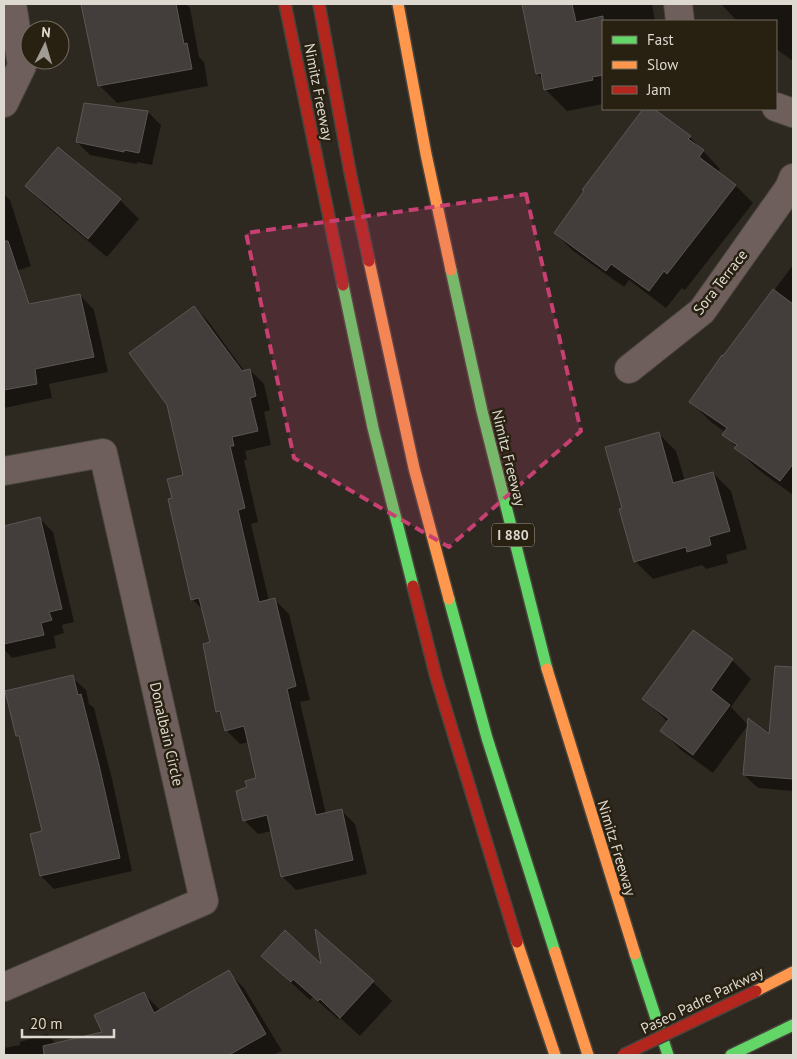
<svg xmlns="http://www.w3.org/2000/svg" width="797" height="1059" viewBox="0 0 797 1059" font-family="'PT Sans',sans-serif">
  <rect width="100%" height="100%" fill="#2d2921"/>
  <path fill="#0007" d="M 82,4 L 186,4 L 190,8 L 199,57 L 204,62 L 208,86 L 117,103 L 99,85 Z
    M 524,4 L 652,4 L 655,21 L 603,21 L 603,104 L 567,111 L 545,89 L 543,79 L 537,74 Z
    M 721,4 L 793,4 L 793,57 L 792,60 L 776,49 L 776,21 L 737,21 Z
    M 644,109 L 652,109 L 690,137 L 720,169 L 718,172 L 736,186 L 753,203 L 685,290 L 682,288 L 666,308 L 629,280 L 624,287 L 572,250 L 555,233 L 586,192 L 584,190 Z
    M 148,112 L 161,125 L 152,165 L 137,162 L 137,164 L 90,155 L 77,142 Z
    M 58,149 L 120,200 L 139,219 L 107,257 L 45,205 L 26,186 Z
    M 4,194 L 10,200 L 31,266 L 4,275 Z
    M 793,265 L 793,495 L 756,468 L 724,434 L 725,432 L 711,422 L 691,402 Z
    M 80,295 L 94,310 L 108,372 L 49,384 L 52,398 L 4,408 L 4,316 Z
    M 194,307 L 208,321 L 245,372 L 250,370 L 264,384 L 270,410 L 264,412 L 271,445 L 245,451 L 247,460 L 244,460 L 258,522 L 251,524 L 269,601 L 275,600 L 289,614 L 310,700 L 300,702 L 326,814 L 341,810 L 355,824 L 367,874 L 296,890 L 282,876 L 272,831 L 258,834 L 244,820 L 249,788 L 258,779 L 249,742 L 240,744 L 226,730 L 223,717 L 218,711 L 211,643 L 204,611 L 192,599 L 173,499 L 185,476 Z
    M 658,433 L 676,451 L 685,481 L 713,473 L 731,491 L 747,549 L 726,555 L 728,563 L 706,569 L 702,565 L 653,579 L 635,561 L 623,509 Z
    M 40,519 L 53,532 L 74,622 L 62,625 L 64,633 L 54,636 L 56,648 L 12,658 L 4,649 L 4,527 Z
    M 694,632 L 732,660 L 751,679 L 731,707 L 748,725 L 713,773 L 681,750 L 662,731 L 668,722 L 644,699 Z
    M 72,677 L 86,690 L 89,704 L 94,708 L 112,779 L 132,871 L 54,889 L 41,876 L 43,832 L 22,741 L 17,736 Z
    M 774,694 L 793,695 L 793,791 L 758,788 L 744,775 L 770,736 Z
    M 262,956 L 373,982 L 392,1001 L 360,1036 L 339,1017 L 338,1019 L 313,997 L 310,1000 Z
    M 228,972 L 244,988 L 282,1051 L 273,1055 L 117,1055 L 98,1015 L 143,993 L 160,1010 Z
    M 47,1034 L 56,1044 L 70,1040 L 85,1055 L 4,1055 L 4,1048 L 20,1045 L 20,1042 Z"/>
  <path fill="#433e3c" stroke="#5b5654" d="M 81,4 L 176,4 L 184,44 L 187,43 L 192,69 L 98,86 Z
    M 522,4 L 572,4 L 576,22 L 603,16 L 603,75 L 592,77 L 593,80 L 544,90 L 541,73 L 536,74 Z
    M 84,103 L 148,111 L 139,153 L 124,150 L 124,152 L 76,142 Z
    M 643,109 L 654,109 L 691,136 L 688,139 L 704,150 L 699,157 L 736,185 L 667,274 L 664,271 L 649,291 L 611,264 L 606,271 L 554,233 L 584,191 L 582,190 Z
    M 58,147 L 121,199 L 88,239 L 25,186 Z
    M 4,241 L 8,241 L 29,304 L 80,294 L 94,357 L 35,369 L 37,384 L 4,390 Z
    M 773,289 L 793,304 L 793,464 L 780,481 L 734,448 L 737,445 L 722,435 L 727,428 L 689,402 L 722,355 L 723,356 Z
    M 194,306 L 242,371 L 250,369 L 256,396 L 250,398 L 258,431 L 232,437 L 234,446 L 230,446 L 245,508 L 238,510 L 259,602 L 275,598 L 296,686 L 287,689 L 316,815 L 342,809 L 353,860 L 281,877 L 267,815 L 243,821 L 236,791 L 247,787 L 245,781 L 256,778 L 244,726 L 225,731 L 220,711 L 216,712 L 203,644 L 210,642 L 199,598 L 191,600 L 168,499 L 172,498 L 167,479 L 183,475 L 167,405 L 129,353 Z
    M 659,432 L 673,483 L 713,472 L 730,531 L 709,537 L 711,545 L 687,552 L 686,547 L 634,562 L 619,509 L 622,508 L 605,447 Z
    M 40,517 L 62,609 L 49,612 L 52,620 L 41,623 L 44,635 L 4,644 L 4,526 Z
    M 693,630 L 733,659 L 711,690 L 730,705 L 693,755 L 660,731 L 669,719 L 642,699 Z
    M 775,666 L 793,667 L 793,779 L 743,775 L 748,718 L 769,734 Z
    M 73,675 L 78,695 L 81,694 L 99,765 L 120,858 L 40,876 L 30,834 L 42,831 L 19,736 L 16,736 L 5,691 Z
    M 315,929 L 374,981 L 340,1018 L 320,999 L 318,1001 L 293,979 L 291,982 L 261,956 L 285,930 L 321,964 Z
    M 229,970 L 266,1034 L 229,1055 L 44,1055 L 43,1046 L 102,1032 L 94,1015 L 144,992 L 154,1013 Z"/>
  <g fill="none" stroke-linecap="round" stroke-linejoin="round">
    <g stroke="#48443e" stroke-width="30">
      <path id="street" d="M 678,4 L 680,21
        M 4,103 L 22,66 L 12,4
        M 776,107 L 793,113
        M 629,369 L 702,311 L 789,188 L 793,178
        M 4,471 L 103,453 L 204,901 L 4,987"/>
    </g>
    <g stroke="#48443e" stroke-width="14">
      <path id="fast" d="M 451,270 L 482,411 L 547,669
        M 343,285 L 373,428 L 413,586
        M 449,599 L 487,738 L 555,952
        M 635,954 L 668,1055
        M 731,1055 L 793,1025"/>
    </g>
    <g stroke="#48443e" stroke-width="14">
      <path id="slow" d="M 398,4 L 426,154 L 451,270
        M 369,261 L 414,468 L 449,599
        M 547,669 L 635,954
        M 517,942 L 555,1055
        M 555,952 L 588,1055
        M 756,991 L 793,972"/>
    </g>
    <g stroke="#48443e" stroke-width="14">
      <path id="jam" d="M 285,4 L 343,285
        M 319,4 L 350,172 L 369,261
        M 413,586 L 436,677 L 517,942"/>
    </g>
    <use href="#street" stroke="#6f5f5c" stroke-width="28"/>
    <use href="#fast" stroke="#63d668" stroke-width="11"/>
    <use href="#slow" stroke="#ff974d" stroke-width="11"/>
    <use href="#jam" stroke="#b3261e" stroke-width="11"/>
    <g stroke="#48443e" stroke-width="14" stroke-linecap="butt">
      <path id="jam-bridge" d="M 623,1055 L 756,991"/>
    </g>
    <use href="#jam-bridge" stroke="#b3261e" stroke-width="11"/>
  </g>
  <path fill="#c83f72" fill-opacity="0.2" stroke="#c83f72" stroke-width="4" stroke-dasharray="10 6" stroke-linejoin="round" d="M 526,194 L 581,431 L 449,547 L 294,458 L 246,233 Z"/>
  <g text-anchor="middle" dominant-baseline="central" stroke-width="5" stroke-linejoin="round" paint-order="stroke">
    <rect fill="#282112" stroke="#a7a297" stroke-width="1" x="492" y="523.5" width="42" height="23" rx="4"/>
    <g font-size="14" font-weight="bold" fill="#ded9d0">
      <text x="513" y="535">I 880</text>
    </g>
    <g font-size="15" fill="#ded9d0" stroke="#282112">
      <text transform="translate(319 92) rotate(79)">Nimitz Freeway</text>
      <text transform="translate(720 282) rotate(-52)">Sora Terrace</text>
      <text transform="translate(509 458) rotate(76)">Nimitz Freeway</text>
      <text transform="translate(167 734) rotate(77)">Donalbain Circle</text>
      <text transform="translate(617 848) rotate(73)">Nimitz Freeway</text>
      <text transform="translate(702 1000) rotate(-26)">Paseo Padre Parkway</text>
    </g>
  </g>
  <rect width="797" height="1059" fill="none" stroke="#ded9d0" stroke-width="10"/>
  <rect x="602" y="20" width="175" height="90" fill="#282112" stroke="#716b5e"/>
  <rect x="612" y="36" width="25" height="8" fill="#63d668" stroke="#716b5e"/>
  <text x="647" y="45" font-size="15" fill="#ded9d0">Fast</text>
  <rect x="612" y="61" width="25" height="8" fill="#ff974d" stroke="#716b5e"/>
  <text x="647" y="70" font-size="15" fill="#ded9d0">Slow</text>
  <rect x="612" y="86" width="25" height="8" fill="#b3261e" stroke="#716b5e"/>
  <text x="647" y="95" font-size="15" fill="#ded9d0">Jam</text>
  <g transform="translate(45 45) rotate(5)"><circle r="24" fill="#282112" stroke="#716b5e"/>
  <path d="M0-4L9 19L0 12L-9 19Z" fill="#a09b93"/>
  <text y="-8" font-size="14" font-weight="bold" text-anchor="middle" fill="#ded9d0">N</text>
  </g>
  <path d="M22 1029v8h92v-8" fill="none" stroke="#ded9d0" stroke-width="2.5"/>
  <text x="30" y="1029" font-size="15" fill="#ded9d0" stroke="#282112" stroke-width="4" paint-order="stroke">20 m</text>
</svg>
